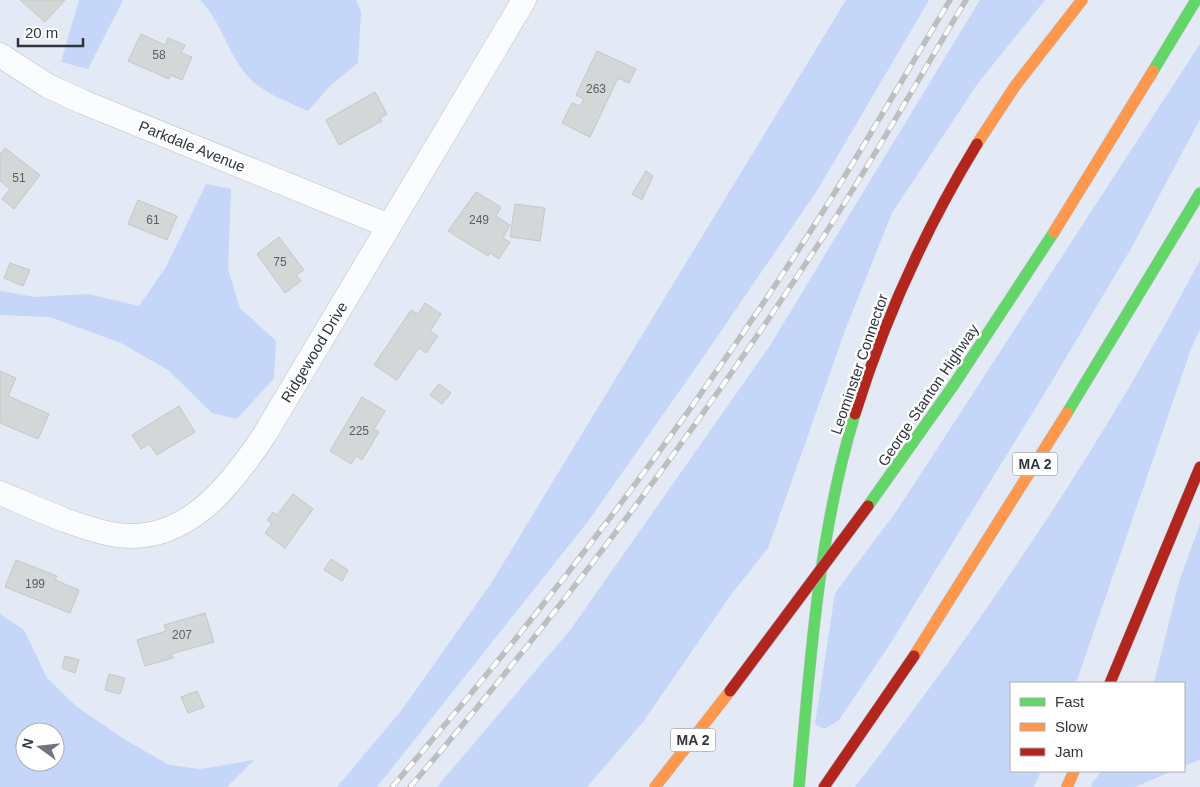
<svg xmlns="http://www.w3.org/2000/svg" width="1200" height="787" viewBox="0 0 1200 787" font-family="Helvetica,sans-serif">
  <rect width="100%" height="100%" fill="#e3e9f5"/>
  <path fill="#c5d6f8" fill-rule="evenodd" d="M 79,0 L 123,0 L 88,69 L 61,62 Z
    M 200,0 L 356,0 L 361,12 L 358,63 L 331,85 L 308,111 C 288,102 258,91 245,73 C 227,51 221,21 200,0 Z
    M 846,0 L 929,0 L 818,189 L 704,356 L 589,520 L 377,787 L 337,787 L 401,711 L 490,585 Z
    M 980,0 L 1045,0 L 978,83 L 892,213 L 846,328 L 768,548 L 730,596 L 643,722 L 587,787 L 437,787 L 571,629 L 769,347 Z
    M 1200,44 L 1200,119 L 1132,247 L 1043,396 L 890,644 L 839,720 L 824,729 L 815,724 L 835,593 L 896,512 Z
    M 206,184 L 231,189 L 228,269 L 240,308 L 276,341 L 274,378 L 237,419 L 212,413 L 168,370 L 121,343 L 50,317 L 0,315 L 0,291 L 35,297 L 88,294 L 139,306 L 166,267 Z
    M 1200,260 L 1200,329 L 1191,349 L 1076,683 L 1011,683 L 1011,771 L 1041,771 L 1034,787 L 855,787 C 983,621 1102,447 1200,260 Z
    M 1200,524 L 1200,760 L 1184,766 L 1184,683 L 1154,683 L 1179,582 Z
    M 0,614 L 24,630 L 47,678 L 77,707 L 127,741 L 169,765 L 200,769 L 254,760 L 227,787 L 0,787 ZM 25,732 L 55,732 L 55,762 L 25,762 Z
    M 1102,771 L 1172,771 L 1135,787 L 1092,787 L 1091,784 Z"/>
  <path fill="#d4d7d8" stroke="#c5c7c8" d="M 20,0 L 65,0 L 45,22 Z
    M 141,34 L 165,45 L 168,38 L 185,45 L 181,53 L 192,57 L 182,80 L 171,75 L 169,79 L 128,61 Z
    M 597,51 L 636,69 L 629,83 L 618,78 L 590,137 L 562,123 L 572,103 L 580,106 L 584,99 L 576,95 Z
    M 375,92 L 387,114 L 380,118 L 382,121 L 339,145 L 326,120 Z
    M 5,148 L 40,175 L 14,209 L 2,199 L 10,189 L 0,181 L 0,155 Z
    M 646,171 L 653,176 L 642,200 L 632,194 Z
    M 476,192 L 501,207 L 496,216 L 510,225 L 503,238 L 510,242 L 499,259 L 490,253 L 488,256 L 448,231 Z
    M 138,200 L 177,216 L 167,240 L 128,224 Z
    M 515,204 L 545,208 L 540,241 L 510,237 Z
    M 279,237 L 304,270 L 296,275 L 301,281 L 285,293 L 257,254 Z
    M 10,263 L 30,270 L 23,286 L 4,278 Z
    M 425,303 L 441,314 L 430,331 L 438,336 L 426,353 L 419,348 L 397,380 L 374,365 L 411,310 L 418,314 Z
    M 0,371 L 16,378 L 8,396 L 49,414 L 38,439 L 0,423 Z
    M 439,384 L 451,393 L 442,404 L 430,395 Z
    M 362,397 L 385,411 L 374,429 L 379,432 L 362,460 L 356,456 L 351,464 L 330,451 Z
    M 179,406 L 195,432 L 157,455 L 149,444 L 141,449 L 132,435 Z
    M 293,494 L 313,509 L 285,548 L 265,533 L 272,524 L 267,520 L 273,512 L 277,515 Z
    M 331,559 L 348,570 L 342,581 L 324,570 Z
    M 16,560 L 57,576 L 55,580 L 79,590 L 70,613 L 5,587 Z
    M 205,613 L 214,642 L 171,654 L 173,658 L 145,666 L 137,640 L 166,631 L 164,625 Z
    M 65,656 L 79,660 L 75,673 L 62,668 Z
    M 109,674 L 125,678 L 120,694 L 105,690 Z
    M 197,691 L 204,707 L 188,713 L 181,697 Z"/>
  <g fill="none" stroke-linecap="round" stroke-linejoin="round">
    <g stroke="#bdc2cb" stroke-width="25">
      <path id="street" d="M 0,55 L 48,86 L 83,102 L 389,226
        M 0,493 C 36,508 73,526 111,534 C 183,548 230,487 265,434 L 524,0"/>
    </g>
    <g stroke="#bdc2cb" stroke-width="12">
      <path id="fast" d="M 1153,71 L 1196,0
        M 1067,413 L 1200,193
        M 868,506 L 955,383 L 1054,232
        M 799,787 C 810,662 818,535 855,414"/>
    </g>
    <g stroke="#bdc2cb" stroke-width="12">
      <path id="slow" d="M 977,144 L 1015,86 L 1082,0
        M 1054,232 L 1153,71
        M 914,656 L 1067,413
        M 655,787 L 730,691
        M 1067,787 L 1074,771"/>
    </g>
    <g stroke="#bdc2cb" stroke-width="12">
      <path id="jam" d="M 855,414 C 884,320 926,228 977,144
        M 1110,683 L 1200,467
        M 824,787 L 914,656"/>
    </g>
    <use href="#street" stroke="#fbfcfe" stroke-width="24"/>
    <use href="#fast" stroke="#63d668" stroke-width="11"/>
    <use href="#slow" stroke="#ff974d" stroke-width="11"/>
    <use href="#jam" stroke="#b3261e" stroke-width="11"/>
    <g stroke="#bdbec1" stroke-width="5.5">
      <path id="rail" d="M 392,787 C 539,617 676,438 799,249 C 852,168 900,83 950,0
        M 410,787 C 555,619 688,442 810,257 C 865,174 914,86 966,0"/>
    </g>
    <use href="#rail" stroke="#fff" stroke-width="4" stroke-dasharray="11" stroke-linecap="butt"/>
    <g stroke="#aab2c2" stroke-width="12" stroke-linecap="butt">
      <path id="jam-bridge" d="M 730,691 L 868,506"/>
    </g>
    <use href="#jam-bridge" stroke="#b3261e" stroke-width="11"/>
  </g>
  <g text-anchor="middle" dominant-baseline="central" stroke-width="5" stroke-linejoin="round" paint-order="stroke">
    <g font-size="12" fill="#5a5e64">
      <text x="159" y="55">58</text>
      <text x="596" y="89">263</text>
      <text x="19" y="178">51</text>
      <text x="153" y="220">61</text>
      <text x="479" y="220">249</text>
      <text x="280" y="262">75</text>
      <text x="359" y="431">225</text>
      <text x="35" y="584">199</text>
      <text x="182" y="635">207</text>
    </g>
    <g fill="#fff" stroke="#6e7277" stroke-width="1">
      <rect x="1012.5" y="452.5" width="45" height="23" rx="4"/>
      <rect x="670.5" y="728.5" width="45" height="23" rx="4"/>
    </g>
    <g font-size="14" font-weight="bold" fill="#30353d">
      <text x="1035" y="464">MA 2</text>
      <text x="693" y="740">MA 2</text>
    </g>
    <g font-size="15" fill="#30353d" stroke="#fff">
      <text transform="translate(192 146) rotate(22)">Parkdale Avenue</text>
      <text transform="translate(314 352) rotate(-59)">Ridgewood Drive</text>
      <text transform="translate(859 364) rotate(-71)">Leominster Connector</text>
      <text transform="translate(928 395) rotate(-56)">George Stanton Highway</text>
    </g>
  </g>
  <rect x="1010" y="682" width="175" height="90" fill="#ffffff" stroke="#acaeb1"/>
  <rect x="1020" y="698" width="25" height="8" fill="#63d668" stroke="#acaeb1"/>
  <text x="1055" y="707" font-size="15" fill="#30353d">Fast</text>
  <rect x="1020" y="723" width="25" height="8" fill="#ff974d" stroke="#acaeb1"/>
  <text x="1055" y="732" font-size="15" fill="#30353d">Slow</text>
  <rect x="1020" y="748" width="25" height="8" fill="#b3261e" stroke="#acaeb1"/>
  <text x="1055" y="757" font-size="15" fill="#30353d">Jam</text>
  <g transform="translate(40 747) rotate(285)"><circle r="24" fill="#ffffff" stroke="#acaeb1"/>
  <path d="M0-4L9 19L0 12L-9 19Z" fill="#6f747d"/>
  <text y="-8" font-size="14" font-weight="bold" text-anchor="middle" fill="#30353d">N</text>
  </g>
  <path d="M18 38v8h65v-8" fill="none" stroke="#30353d" stroke-width="2.5"/>
  <text x="25" y="38" font-size="15" fill="#30353d" stroke="#ffffff" stroke-width="4" paint-order="stroke">20 m</text>
</svg>
